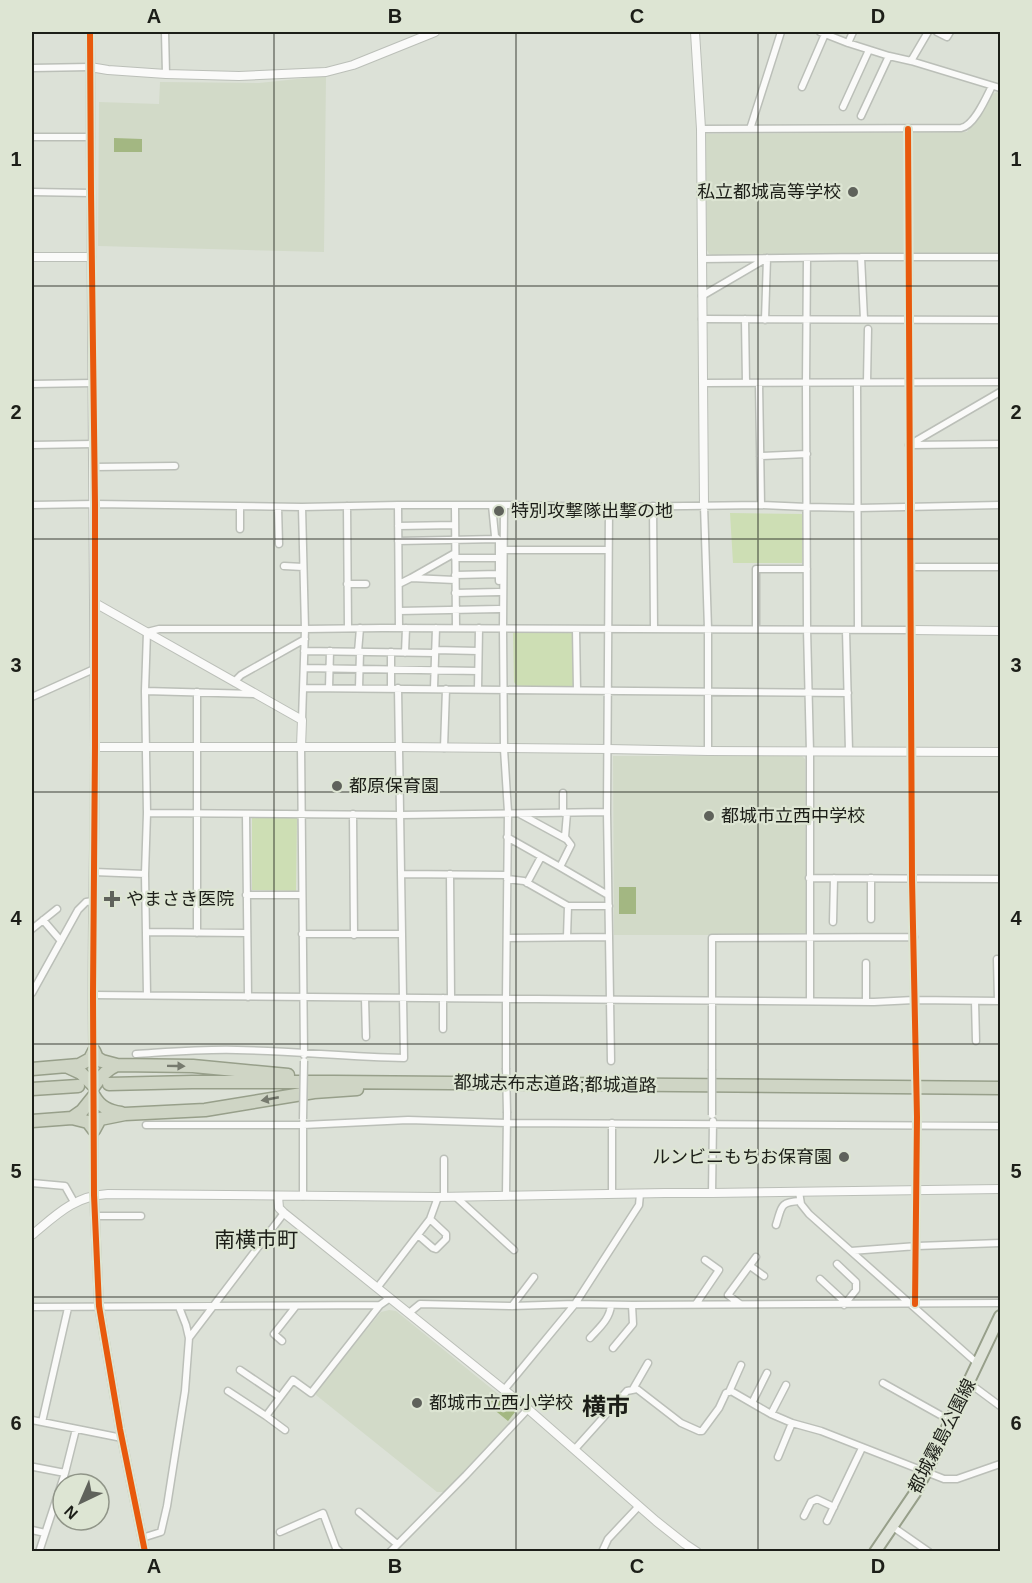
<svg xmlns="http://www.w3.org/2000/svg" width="1032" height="1583" viewBox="0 0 1032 1583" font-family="Helvetica,'Noto Sans JP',sans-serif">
  <rect width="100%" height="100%" fill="#dce1d7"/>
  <path fill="#d2dac8" d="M 326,76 L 324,252 L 98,246 L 99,102 L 159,104 L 160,82 L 259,83 Z
    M 997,92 L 1000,93 L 1000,253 L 712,255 L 709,254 L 707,250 L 705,134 L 967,132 L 989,96 Z
    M 613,756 L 802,756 L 805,759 L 806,934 L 804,935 L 614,935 Z
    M 389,1310 L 396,1311 L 519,1411 L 518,1416 L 446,1492 L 437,1492 L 316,1395 L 316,1391 L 381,1312 Z"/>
  <path fill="#cddeb4" d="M 730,513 L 803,514 L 802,563 L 733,563 Z
    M 575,631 L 575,686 L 517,686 L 514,682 L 513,632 Z
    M 252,817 L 297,817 L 296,891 L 252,890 Z"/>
  <path fill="#a3b782" d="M 114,138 L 142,139 L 142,152 L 114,152 Z
    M 619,887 L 636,887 L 636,914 L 619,914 Z
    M 494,1395 L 515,1412 L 508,1421 L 487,1404 Z"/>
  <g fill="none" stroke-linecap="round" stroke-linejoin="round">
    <g stroke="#bbbfb8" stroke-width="9">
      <path id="minor" d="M 165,32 L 166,74
        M 820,32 L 848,43 L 889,56 L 911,61 L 1000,88
        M 937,32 L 947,37 L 950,32
        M 848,43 L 853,32
        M 911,61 L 928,32
        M 32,68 L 90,67
        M 802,87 L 825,34
        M 843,107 L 869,50
        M 861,116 L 889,56
        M 701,129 L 961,128 C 974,126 986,98 992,86
        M 750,129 L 781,32
        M 908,129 L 912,879 L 916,1073
        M 32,137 L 91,137
        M 32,192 L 91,193
        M 861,257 L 864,319
        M 807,258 L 806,383 L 807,629 L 810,752 L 810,1001
        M 702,259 L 861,257 L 1000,257
        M 702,296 L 767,258
        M 702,319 L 1000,320
        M 745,319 L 746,383
        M 765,320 L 767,258
        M 867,382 L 868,329
        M 703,383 L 1000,382
        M 759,383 L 761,505
        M 857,383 L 858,630
        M 32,384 L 93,383
        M 32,445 L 93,444
        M 909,445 L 1000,392
        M 910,445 L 1000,444
        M 760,456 L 807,454
        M 94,467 L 175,466
        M 32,505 L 95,504 L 302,507 L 398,505 L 504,505 L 609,507 L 761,505 L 807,507 L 858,508 L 1000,505
        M 398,505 L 399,628
        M 492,505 L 495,536 L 499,540 L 499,581
        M 504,505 L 503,629 L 504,749 L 508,812 L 506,998 L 506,1068
        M 704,505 L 708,629 L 708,751
        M 347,506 L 348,628
        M 455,506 L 456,628
        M 653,506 L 654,628
        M 240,507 L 240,529
        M 278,507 L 279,544
        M 302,507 L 305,629 L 302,720
        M 609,507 L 607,812 L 611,1061
        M 398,526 L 455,525
        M 398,541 L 498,539
        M 503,550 L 608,550
        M 455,558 L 499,558
        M 284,566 L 303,567
        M 911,567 L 1000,567
        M 455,575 L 499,574
        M 411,578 L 455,553
        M 347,584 L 366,584
        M 399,584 L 411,578 L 455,580
        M 455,593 L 499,592
        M 399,611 L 499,609
        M 576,629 L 577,690
        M 756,629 L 756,569 L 807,569
        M 846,630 L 849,751
        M 435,650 L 478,651
        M 304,651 L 435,653
        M 358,652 L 360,628
        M 391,652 L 391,688
        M 405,653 L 406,628
        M 304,668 L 478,671
        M 234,682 L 241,675 L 305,639
        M 304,688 L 848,693
        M 329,688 L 330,651
        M 359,688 L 360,652
        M 434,688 L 436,628
        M 478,689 L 479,628
        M 145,691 L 254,694
        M 32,697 L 94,669
        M 301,747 L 304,1055
        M 444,748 L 446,689
        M 563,793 L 563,813
        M 607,812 L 401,815 L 147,813 L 145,691 L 147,632 L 159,629 L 305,629 L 382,628 L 911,630
        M 246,814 L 248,997
        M 353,814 L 354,935
        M 520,814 L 566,839
        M 507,837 L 560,867 L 571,845 L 565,837 L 567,813
        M 560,867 L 608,895
        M 94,872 L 145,874
        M 401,874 L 507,875
        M 450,874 L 451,998
        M 809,878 L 1000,879
        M 871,878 L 871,919
        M 507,879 L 524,881 L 568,906
        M 527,883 L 541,857
        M 246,895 L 302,895
        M 43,920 L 61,941
        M 833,922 L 834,878
        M 32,929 L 57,909
        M 146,932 L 247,933
        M 197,933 L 197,692
        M 302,934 L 402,934
        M 567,937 L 568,906 L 609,906
        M 507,938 L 609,937
        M 997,959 L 998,1001
        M 32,993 L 78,910 L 86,902 L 93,901
        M 93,995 L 874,1002 L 914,1000 L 1000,1001
        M 147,995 L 145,874 L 147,813
        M 365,998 L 366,1037
        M 443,998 L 443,1029
        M 975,1001 L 976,1041
        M 866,1002 L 866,963
        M 136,1054 C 169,1052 204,1049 237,1050 C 293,1051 348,1057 404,1058 L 398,688
        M 712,1069 L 712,938 L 914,937
        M 146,1125 L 303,1125 L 408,1120 L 507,1123 L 1000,1126
        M 32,1183 L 65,1186 L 74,1202
        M 799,1192 L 801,1204 L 809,1214 L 978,1364
        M 712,1193 L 713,1121
        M 612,1194 L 612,1123
        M 506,1195 L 507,1113
        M 303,1196 L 303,1123
        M 444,1196 L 444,1159
        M 456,1197 L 514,1250
        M 95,1216 L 141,1216
        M 776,1225 C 782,1207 779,1202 800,1201
        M 418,1235 L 433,1248 L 436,1249 L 446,1239 L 446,1234 L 430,1219
        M 851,1251 L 917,1246 L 1000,1243
        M 837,1264 L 856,1282 L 856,1290 L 844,1305
        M 750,1266 L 764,1276
        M 820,1279 L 846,1303
        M 377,1288 L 430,1219 L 438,1197
        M 696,1304 L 719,1270 L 705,1260
        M 740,1304 L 728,1295 L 756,1257
        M 915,1304 L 917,1122
        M 512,1306 L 534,1277
        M 32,1307 L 380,1305 L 390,1298
        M 409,1313 L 420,1304 L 512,1306 L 575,1304 L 632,1305 L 1000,1303
        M 189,1338 L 284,1213
        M 590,1338 C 599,1328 610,1319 611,1305
        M 282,1341 L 274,1334 L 296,1306
        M 613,1348 L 633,1324 L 632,1305
        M 240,1370 L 280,1397
        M 883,1383 L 951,1421
        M 969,1383 L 1000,1406
        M 633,1389 L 648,1363
        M 504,1390 L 575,1304 L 639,1205 L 640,1194
        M 228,1391 L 266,1416 L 293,1380 L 311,1393 L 380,1305
        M 729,1392 L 741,1365
        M 752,1403 L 767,1373
        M 771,1414 L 786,1385
        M 266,1416 L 285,1430
        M 32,1420 L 122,1438
        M 42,1422 L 68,1308
        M 575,1449 L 627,1391 L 637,1389 L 681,1423 L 699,1431 L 702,1431 L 719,1408 L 726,1393 L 731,1391 L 771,1414 L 792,1423 L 821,1431 L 944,1479 L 957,1479 L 1000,1464
        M 778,1457 L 792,1423
        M 34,1467 L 65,1473
        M 359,1512 L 397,1544
        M 804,1516 L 811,1502 L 817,1499 L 834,1507
        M 827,1521 L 862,1448
        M 893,1527 L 929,1552
        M 32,1530 L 45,1533
        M 280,1532 L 323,1513 L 336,1548 L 340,1552
        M 142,1538 L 161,1532 L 167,1506 L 185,1391 L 189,1338 L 186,1325 L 179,1307
        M 39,1552 L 65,1473 L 76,1429
        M 390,1552 L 466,1475 L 528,1409
        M 602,1552 L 608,1539 L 639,1506"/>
    </g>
    <g stroke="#bbbfb8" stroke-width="10">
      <path id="tertiary" d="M 90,32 C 91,270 95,508 95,747 C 95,860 90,973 94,1086
        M 695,32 L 701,129 L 704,505
        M 90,67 L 108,70 L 166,74 L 239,76 L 326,72 L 353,65 L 435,32
        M 32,257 L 92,257
        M 95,603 L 302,720 L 301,747
        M 911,630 L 1000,631
        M 95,747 L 399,747 L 608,749 L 708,751 L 1000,752
        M 94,1098 L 94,1195 L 99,1306 L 120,1429 L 145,1552
        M 278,1196 L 279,1208 L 284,1213 L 528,1409 L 656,1521 L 685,1544 L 697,1552
        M 32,1235 C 56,1215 74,1196 108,1194 L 438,1197 L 665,1193 L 712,1193 L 1000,1189"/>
    </g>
    <g stroke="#979f8a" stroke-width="14">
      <path id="primary" d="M 875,1552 L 915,1493 L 926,1472 L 1000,1316"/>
    </g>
    <g stroke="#979f8a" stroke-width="15">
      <path id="motorway" d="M 68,1067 L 81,1073 L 94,1086 C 100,1077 107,1069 117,1065
        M 32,1069 L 79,1065 L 90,1059 L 94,1051 L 97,1058 L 102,1061 L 117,1065 L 193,1066 L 288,1075
        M 109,1084 L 192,1082 L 334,1082 L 1000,1088
        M 32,1089 L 78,1086
        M 72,1118 L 82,1111 L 94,1096 C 100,1107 109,1111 121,1113
        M 32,1121 L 72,1118 L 88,1122 L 94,1130 L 100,1119 L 125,1114 L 205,1110 L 314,1092 L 357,1089"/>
    </g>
    <use href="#minor" stroke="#fafaf9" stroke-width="6"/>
    <use href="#tertiary" stroke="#fafaf9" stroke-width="8"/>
    <use href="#primary" stroke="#e0e4da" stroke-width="10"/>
    <use href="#motorway" stroke="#cfd5c5" stroke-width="12"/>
    <g stroke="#bbbfb8" stroke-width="9" stroke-linecap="butt">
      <path id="minor-bridge" d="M 506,1068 L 507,1113
        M 916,1073 L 917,1117
        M 712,1115 L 712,1069
        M 303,1119 L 304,1061"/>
    </g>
    <use href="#minor-bridge" stroke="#fafaf9" stroke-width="6"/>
    <g stroke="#dde5d3" stroke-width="10">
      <path id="cycleway" d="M 90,32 L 91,193 L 95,504 L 95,747 L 93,995 L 94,1195 L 99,1306 L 120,1429 L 145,1552
        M 908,129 L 912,879 L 917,1117 L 915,1304"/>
    </g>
    <use href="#cycleway" stroke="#e8590c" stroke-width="6"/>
  </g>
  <defs><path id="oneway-solid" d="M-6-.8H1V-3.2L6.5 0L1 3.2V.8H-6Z" transform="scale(1.5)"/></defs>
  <g fill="#767a6e">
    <use href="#oneway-solid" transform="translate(176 1066) rotate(1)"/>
    <use href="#oneway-solid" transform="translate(270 1099) rotate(169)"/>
  </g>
  <path fill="none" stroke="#1c1e18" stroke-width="1.5" stroke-opacity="0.55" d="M 274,32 L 274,1552M 516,32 L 516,1552M 758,32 L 758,1552M 32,286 L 1000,286M 32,539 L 1000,539M 32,792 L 1000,792M 32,1044 L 1000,1044M 32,1297 L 1000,1297"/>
  <g fill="#5f625b" stroke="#dde5d3" stroke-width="2">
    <circle cx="853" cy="192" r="6"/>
    <circle cx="499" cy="511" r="6"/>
    <circle cx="337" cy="786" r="6"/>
    <circle cx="709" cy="816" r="6"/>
    <path d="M109 890h6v6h6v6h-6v6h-6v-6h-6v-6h6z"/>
    <circle cx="844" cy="1157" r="6"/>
    <circle cx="417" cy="1403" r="6"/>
  </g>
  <g text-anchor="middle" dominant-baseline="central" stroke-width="4.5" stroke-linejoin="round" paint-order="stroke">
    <g font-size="18" fill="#1c1e18" stroke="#dde5d3" text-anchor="start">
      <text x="841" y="192" text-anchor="end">私立都城高等学校</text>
      <text x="511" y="511">特別攻撃隊出撃の地</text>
      <text x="349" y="786">都原保育園</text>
      <text x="721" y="816">都城市立西中学校</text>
      <text x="126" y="899">やまさき医院</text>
      <text x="832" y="1157" text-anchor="end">ルンビニもちお保育園</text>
      <text x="429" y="1403">都城市立西小学校</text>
    </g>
    <g font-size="18" fill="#1c1e18" stroke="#dde5d3">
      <text transform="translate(555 1084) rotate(1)">都城志布志道路;都城道路</text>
      <text transform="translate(942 1436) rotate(-63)">都城霧島公園線</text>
    </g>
    <g font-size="21" fill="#1c1e18" stroke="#dde5d3">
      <text x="256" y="1239">南横市町</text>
    </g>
    <g font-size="24" font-weight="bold" fill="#1c1e18" stroke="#dde5d3">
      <text x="606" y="1406">横市</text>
    </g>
  </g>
  <rect width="1032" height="1583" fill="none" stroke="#dde5d3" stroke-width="66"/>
  <g transform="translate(81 1502) rotate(224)"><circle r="28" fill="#dde5d3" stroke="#909588" stroke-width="1.5"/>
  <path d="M0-4.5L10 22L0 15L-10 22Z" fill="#5f625b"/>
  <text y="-9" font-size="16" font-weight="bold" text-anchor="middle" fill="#1c1e18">N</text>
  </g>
  <rect x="33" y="33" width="966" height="1517" fill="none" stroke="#1c1e18" stroke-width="2"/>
  <g font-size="20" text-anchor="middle" font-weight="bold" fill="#1c1e18">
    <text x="154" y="23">A</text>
    <text x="395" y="23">B</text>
    <text x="637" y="23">C</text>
    <text x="878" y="23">D</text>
    <text x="16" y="166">1</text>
    <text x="1016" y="166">1</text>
    <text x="16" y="419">2</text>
    <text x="1016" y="419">2</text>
    <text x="16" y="672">3</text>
    <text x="1016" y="672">3</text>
    <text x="16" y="925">4</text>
    <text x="1016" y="925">4</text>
    <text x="16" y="1178">5</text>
    <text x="1016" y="1178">5</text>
    <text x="16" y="1430">6</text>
    <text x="1016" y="1430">6</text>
    <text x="154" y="1573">A</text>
    <text x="395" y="1573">B</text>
    <text x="637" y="1573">C</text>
    <text x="878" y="1573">D</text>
  </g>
</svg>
